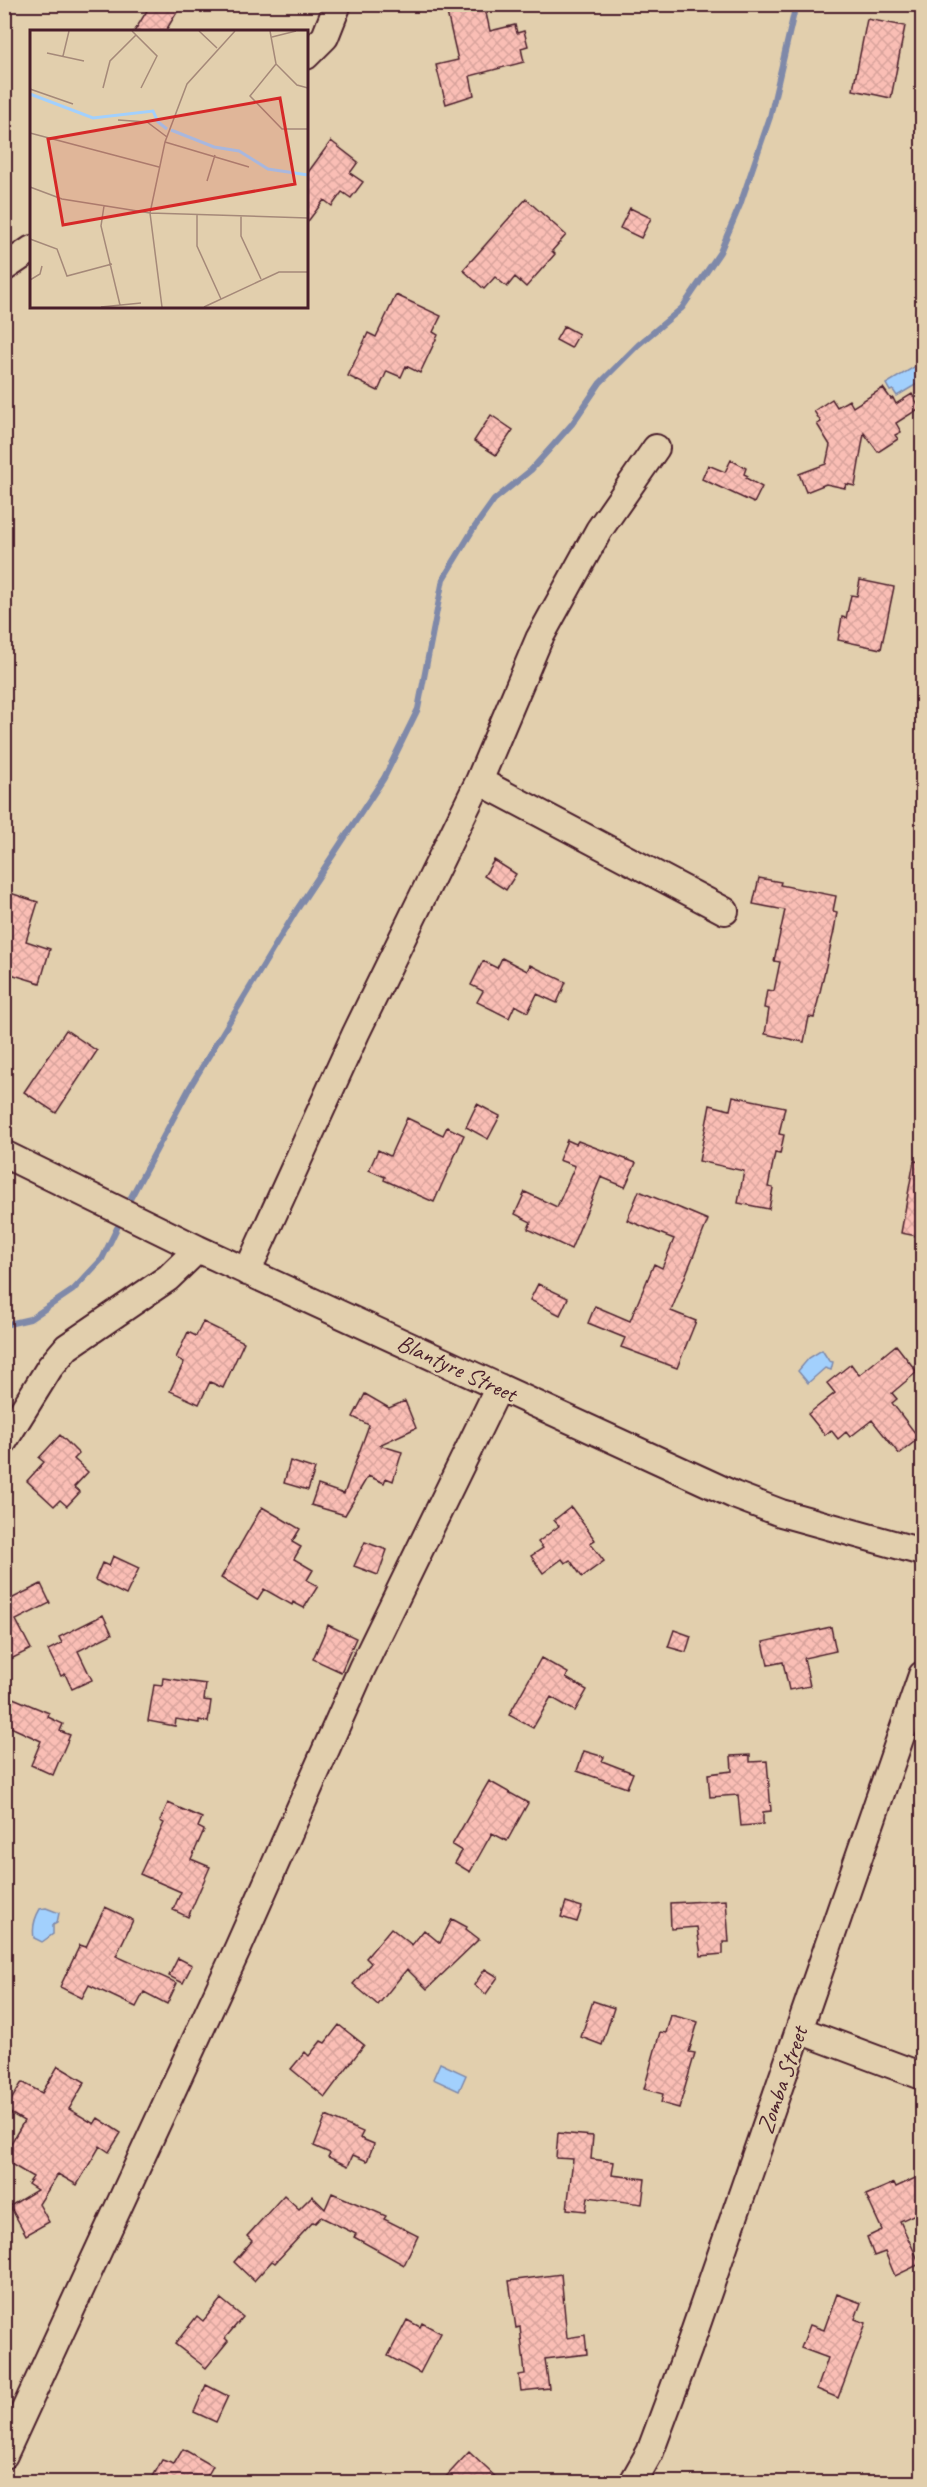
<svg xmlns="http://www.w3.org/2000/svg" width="927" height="2487" viewBox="0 0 927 2487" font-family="Caveat,sans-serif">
  <defs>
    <pattern id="building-cross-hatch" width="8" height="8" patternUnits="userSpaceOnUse" patternTransform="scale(1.5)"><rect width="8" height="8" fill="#fabeb5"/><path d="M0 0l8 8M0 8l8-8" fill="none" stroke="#d8a39c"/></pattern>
  </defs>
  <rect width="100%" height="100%" fill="#e2cfad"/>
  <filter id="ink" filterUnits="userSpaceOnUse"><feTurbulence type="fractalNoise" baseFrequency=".0167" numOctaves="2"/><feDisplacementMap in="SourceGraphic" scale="12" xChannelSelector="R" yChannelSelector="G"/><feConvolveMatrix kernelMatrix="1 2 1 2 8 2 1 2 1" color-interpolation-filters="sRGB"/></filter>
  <g filter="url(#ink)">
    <path fill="#a2d0fd" stroke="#7f89a9" stroke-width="1.5" d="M 919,364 L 922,371 L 922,381 L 897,396 L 893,390 L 890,391 L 886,384 Z
      M 822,1350 L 829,1361 L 833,1362 L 831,1370 L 825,1368 L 808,1383 L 798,1371 L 809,1358 Z
      M 46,1908 L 59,1913 L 57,1923 L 53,1925 L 53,1934 L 42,1942 L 34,1938 C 32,1927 34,1919 40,1909 Z
      M 440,2063 L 466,2075 L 459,2091 L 433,2079 Z"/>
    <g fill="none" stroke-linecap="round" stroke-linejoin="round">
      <path stroke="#7f89a9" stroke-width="6" d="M 129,1201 L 190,1087 L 296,911 L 384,778 L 418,709 L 443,579 L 474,528 L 494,500 L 531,470 L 572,424 L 600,383 L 638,345 L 682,308 L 720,252 L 740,205 L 770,117 L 796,4
        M 4,1325 L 30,1319 L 73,1290 L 102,1259 L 117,1228"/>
    </g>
    <path fill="url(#building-cross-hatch)" stroke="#4a1f2b" stroke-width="1.5" d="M 151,4 L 182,4 L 165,32 L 134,32 Z
      M 445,4 L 484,4 L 490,31 L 515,25 L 517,33 L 524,31 L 528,46 L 521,48 L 524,62 L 470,76 L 474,95 L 446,104 L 436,65 L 458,60 Z
      M 867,19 L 905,26 L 891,98 L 853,90 Z
      M 331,141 L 358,162 L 350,173 L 363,182 L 351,198 L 342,192 L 332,206 L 324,200 L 306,224 L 306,175 Z
      M 526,199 L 566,235 L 552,251 L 555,254 L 526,287 L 515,277 L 507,287 L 495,277 L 484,289 L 463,270 Z
      M 630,208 L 651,218 L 641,238 L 620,228 Z
      M 396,295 L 441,316 L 433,332 L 438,335 L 420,373 L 406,366 L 401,377 L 387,371 L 378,391 L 348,376 L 368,333 L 376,337 Z
      M 564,326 L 579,334 L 571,348 L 556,340 Z
      M 883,388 L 891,399 L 893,398 L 896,404 L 912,394 L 920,408 L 896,423 L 901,432 L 895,435 L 898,439 L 878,452 L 864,433 L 855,486 L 846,484 L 845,488 L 826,484 L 806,492 L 799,474 L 826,464 L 830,445 L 817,424 L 821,422 L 814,411 L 832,399 L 837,407 L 849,400 L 853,407 Z
      M 491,415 L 513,430 L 496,455 L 474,441 Z
      M 731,460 L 746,468 L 744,474 L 748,476 L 746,478 L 762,487 L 754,503 L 702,479 L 708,465 L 725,472 Z
      M 860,580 L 894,587 L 881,649 L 838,640 L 842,617 L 846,618 L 851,595 L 857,596 Z
      M 494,860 L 516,874 L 506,890 L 484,876 Z
      M 759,878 L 781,882 L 780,885 L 836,896 L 833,911 L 837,912 L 834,931 L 814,1018 L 809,1017 L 804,1042 L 765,1034 L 769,1009 L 764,1008 L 767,990 L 774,991 L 780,962 L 774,961 L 785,910 L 753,904 Z
      M 4,891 L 38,902 L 26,941 L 50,949 L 40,983 L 4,972 Z
      M 502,958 L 527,971 L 530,965 L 566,982 L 557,1003 L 537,994 L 528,1012 L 515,1005 L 509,1018 L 477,1002 L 483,991 L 471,985 L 483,961 L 497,968 Z
      M 66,1030 L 97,1051 L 56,1113 L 24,1092 Z
      M 733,1096 L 785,1107 L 779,1134 L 784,1135 L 780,1154 L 775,1153 L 768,1187 L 773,1188 L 769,1209 L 738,1203 L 744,1171 L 699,1161 L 710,1105 L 730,1110 Z
      M 477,1104 L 500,1116 L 488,1139 L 466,1127 Z
      M 407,1118 L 443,1135 L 447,1127 L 464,1135 L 434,1202 L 384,1180 L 385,1177 L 369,1170 L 378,1150 L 390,1156 Z
      M 567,1140 L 576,1144 L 578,1141 L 636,1163 L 625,1187 L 601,1177 L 571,1249 L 528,1229 L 531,1222 L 515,1214 L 525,1192 L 557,1207 L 575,1166 L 559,1160 Z
      M 914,1161 L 922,1162 L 922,1237 L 901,1233 Z
      M 639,1191 L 708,1220 L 671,1311 L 696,1321 L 677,1368 L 621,1347 L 625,1338 L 588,1323 L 595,1306 L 630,1321 L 654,1264 L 662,1268 L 674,1239 L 627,1220 Z
      M 538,1284 L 568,1298 L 560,1315 L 530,1300 Z
      M 203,1322 L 244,1342 L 223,1388 L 210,1382 L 199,1404 L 170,1391 L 184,1362 L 176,1358 L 188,1332 L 196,1336 Z
      M 896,1345 L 917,1372 L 892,1393 L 897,1399 L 892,1403 L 919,1438 L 899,1454 L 872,1420 L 850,1437 L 846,1432 L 838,1439 L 831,1430 L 825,1435 L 808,1414 L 835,1393 L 827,1383 L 851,1364 L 859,1375 Z
      M 365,1394 L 389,1408 L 405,1401 L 416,1428 L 379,1445 L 402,1452 L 393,1481 L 386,1478 L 384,1483 L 368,1476 L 345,1515 L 311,1505 L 318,1485 L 344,1494 L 369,1425 L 353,1417 Z
      M 60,1435 L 79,1454 L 74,1459 L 88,1472 L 74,1487 L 80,1492 L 67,1506 L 60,1500 L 54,1506 L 27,1481 L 44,1462 L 39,1458 Z
      M 290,1461 L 315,1469 L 308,1490 L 284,1483 Z
      M 262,1507 L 300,1529 L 292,1542 L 301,1547 L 294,1559 L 313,1570 L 307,1580 L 318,1586 L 304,1608 L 293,1602 L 292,1605 L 264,1589 L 257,1600 L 221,1578 Z
      M 571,1507 L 595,1540 L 590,1543 L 604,1561 L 582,1577 L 570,1560 L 565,1563 L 562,1559 L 543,1573 L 531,1556 L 543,1548 L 538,1542 L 559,1526 L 554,1520 Z
      M 365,1542 L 387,1550 L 378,1575 L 354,1566 Z
      M 113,1556 L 139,1568 L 126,1595 L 95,1580 L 102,1563 L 109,1566 Z
      M 41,1584 L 50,1603 L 16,1620 L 31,1649 L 11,1659 L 4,1646 L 4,1596 L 7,1601 Z
      M 103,1615 L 112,1634 L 78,1651 L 92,1680 L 72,1689 L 65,1674 L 61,1676 L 48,1650 L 62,1643 L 59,1637 Z
      M 328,1625 L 356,1638 L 341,1672 L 313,1659 Z
      M 831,1627 L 836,1651 L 804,1658 L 810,1686 L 789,1690 L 783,1662 L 768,1665 L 763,1642 Z
      M 674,1630 L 691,1636 L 686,1652 L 668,1647 Z
      M 541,1658 L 568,1673 L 566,1678 L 587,1690 L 575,1711 L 551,1697 L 533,1728 L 509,1715 Z
      M 163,1678 L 206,1684 L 204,1700 L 211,1701 L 208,1722 L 199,1720 L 199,1723 L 176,1719 L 175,1726 L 148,1721 L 154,1685 L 162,1686 Z
      M 4,1698 L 11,1701 L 13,1698 L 49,1713 L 48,1717 L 63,1724 L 60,1731 L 70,1735 L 53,1775 L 31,1765 L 41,1741 L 4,1724 Z
      M 584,1751 L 604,1757 L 602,1761 L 633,1773 L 627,1788 L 577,1771 Z
      M 750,1755 L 750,1762 L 767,1761 L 771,1811 L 763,1812 L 763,1824 L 741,1826 L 738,1795 L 710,1797 L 708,1774 L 732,1771 L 731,1756 Z
      M 489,1781 L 528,1803 L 507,1841 L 492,1833 L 470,1872 L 455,1863 L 462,1851 L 452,1845 Z
      M 168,1803 L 202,1818 L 198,1827 L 204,1830 L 191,1859 L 210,1867 L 188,1917 L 173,1910 L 181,1892 L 140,1874 L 164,1823 L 160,1821 Z
      M 726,1900 L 729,1942 L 723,1942 L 723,1954 L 701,1956 L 697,1927 L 671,1929 L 670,1903 Z
      M 566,1902 L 582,1907 L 577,1922 L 561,1917 Z
      M 105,1907 L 133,1920 L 116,1956 L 177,1983 L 167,2004 L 144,1992 L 136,2007 L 89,1985 L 82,1998 L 60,1987 L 80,1945 L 86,1947 Z
      M 452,1919 L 467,1927 L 466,1929 L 479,1939 L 427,1989 L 407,1969 L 378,2005 L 353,1984 L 371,1963 L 366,1958 L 391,1928 L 412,1945 L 424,1930 L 440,1943 Z
      M 178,1958 L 192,1965 L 183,1983 L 169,1976 Z
      M 485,1969 L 498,1977 L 486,1994 L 474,1985 Z
      M 593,2001 L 614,2008 L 602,2045 L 581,2037 Z
      M 671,2015 L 698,2022 L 689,2052 L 695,2053 L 679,2108 L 661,2103 L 663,2094 L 644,2089 L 660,2032 L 666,2033 Z
      M 339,2025 L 364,2045 L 325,2097 L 291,2069 L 305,2052 L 309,2056 L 321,2041 L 325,2043 Z
      M 58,2066 L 85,2082 L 69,2109 L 94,2124 L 98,2118 L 121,2133 L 109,2152 L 100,2146 L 77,2185 L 58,2174 L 39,2204 L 49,2222 L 26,2235 L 10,2206 L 37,2190 L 28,2184 L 33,2177 L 4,2160 L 4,2155 L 24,2121 L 5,2110 L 22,2082 L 42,2093 Z
      M 326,2116 L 363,2132 L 360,2138 L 374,2144 L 367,2161 L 353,2155 L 348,2166 L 328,2157 L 330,2153 L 314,2146 Z
      M 558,2133 L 593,2136 L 591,2159 L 614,2162 L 612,2175 L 645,2179 L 642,2204 L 588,2197 L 586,2211 L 567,2209 L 573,2159 L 556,2158 Z
      M 922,2175 L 922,2211 L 900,2221 L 920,2264 L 895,2276 L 885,2252 L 874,2256 L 867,2237 L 882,2230 L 866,2195 L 894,2183 L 896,2187 Z
      M 332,2193 L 386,2216 L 384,2219 L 418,2236 L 404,2265 L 354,2237 L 356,2234 L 321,2217 L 315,2223 L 313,2222 L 275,2263 L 272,2261 L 254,2281 L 234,2262 L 252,2241 L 247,2236 L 284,2195 L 299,2209 L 312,2196 L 325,2209 Z
      M 561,2274 L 567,2338 L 585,2335 L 587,2354 L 545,2359 L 549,2388 L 521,2391 L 519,2375 L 525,2374 L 520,2327 L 516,2328 L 509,2281 Z
      M 837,2294 L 861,2303 L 855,2319 L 866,2323 L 838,2398 L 817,2389 L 828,2358 L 801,2348 L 810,2325 L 824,2330 Z
      M 221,2299 L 243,2317 L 225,2338 L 228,2341 L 206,2368 L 175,2344 L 197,2316 L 203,2321 Z
      M 407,2320 L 420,2327 L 422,2323 L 441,2333 L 420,2373 L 388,2356 Z
      M 206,2385 L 228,2396 L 216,2422 L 194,2412 Z
      M 183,2449 L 213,2466 L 204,2482 L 150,2482 L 162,2460 L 174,2464 Z
      M 469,2452 L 501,2482 L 441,2482 Z"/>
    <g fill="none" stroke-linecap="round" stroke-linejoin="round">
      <g stroke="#4a1f2b" stroke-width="30">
        <path id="minor" d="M 306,56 L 325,37 L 338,4
          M 4,268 L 32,249
          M 479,781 L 725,911
          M 4,1154 L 198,1249 L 734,1495 L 781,1513 L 922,1552
          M 247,1272 L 356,1033 L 479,781 L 539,639 L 599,530 L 656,448
          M 4,1441 L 50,1367 L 67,1347 L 168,1278 L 198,1249
          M 799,2030 L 922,2076
          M 4,2455 L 238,1948 L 362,1668 L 499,1387
          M 633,2482 L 650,2452 L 688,2350 L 922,1675"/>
      </g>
      <use href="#minor" stroke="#e2cfad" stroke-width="26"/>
    </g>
  </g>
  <g text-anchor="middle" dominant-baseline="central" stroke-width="4.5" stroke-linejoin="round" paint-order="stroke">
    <g font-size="24" fill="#4a1f2b" stroke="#e2cfad">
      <text transform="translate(457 1368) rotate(25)">Blantyre Street</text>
      <text transform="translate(782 2080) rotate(-71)">Zomba Street</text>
    </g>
  </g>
  <g transform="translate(30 30)">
    <rect width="278" height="278" fill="#e2cfad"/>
    <path fill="none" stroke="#a2d0fd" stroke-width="3" d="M 0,64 L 63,88 L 123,81 L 128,92 L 137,99M 141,100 L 184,117 L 209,121 L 238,139 L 278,145"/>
    <path fill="none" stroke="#a58979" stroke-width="1.5" d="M 102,1 L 127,26 L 111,58M 169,1 L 187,18M 240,1 L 246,34 L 267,55 L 278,58M 242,7 L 266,1M 17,23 L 54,31M 33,26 L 39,1M 246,34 L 220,66 L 252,99 L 278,99M 73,58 L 80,31 L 106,5M 0,59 L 43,74M 88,90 L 117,92 L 137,107M 0,103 L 129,137M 135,112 L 219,137M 177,151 L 185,125M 0,157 L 32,169 L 120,183 L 278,188M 74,176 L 71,196 L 90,275M 167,185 L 167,216 L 191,269M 211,186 L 211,206 L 231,249M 0,209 L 27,219 L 37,246 L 82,234M 0,250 L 10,244 L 12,236M 71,277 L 111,273M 132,277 L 120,183 L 135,112 L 157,54 L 205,1M 174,277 L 249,242 L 278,242"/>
    <path fill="#d62828" fill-opacity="0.15" stroke="#d62828" stroke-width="3" d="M 250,68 L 265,154 L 33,195 L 18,109 Z"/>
    <rect width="278" height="278" fill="none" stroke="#4a1f2b" stroke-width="3"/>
  </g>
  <rect width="927" height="2487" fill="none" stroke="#e2cfad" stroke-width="24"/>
  <rect x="12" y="12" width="903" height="2463" fill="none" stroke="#4a1f2b" stroke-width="2" filter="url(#ink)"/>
</svg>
